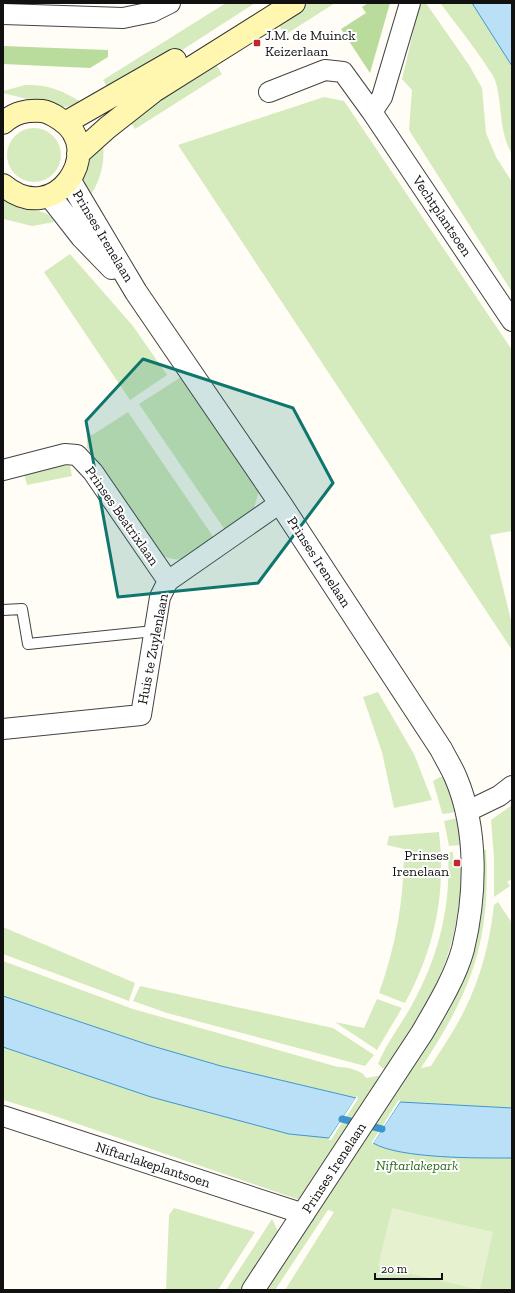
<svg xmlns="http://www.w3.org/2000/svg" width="515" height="1293" viewBox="0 0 515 1293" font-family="'Zilla Slab',serif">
  <rect width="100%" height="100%" fill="#fffdf5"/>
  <path fill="#d5ebbd" d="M 226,3 L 255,3 L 179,52 L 109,90 L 103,80 Z
    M 304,3 L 335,3 L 285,35 L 276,21 Z
    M 420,3 L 426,3 L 428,6 L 469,65 L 482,88 L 486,133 L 496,157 L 512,182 L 512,292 L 409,130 L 412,90 L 402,79 Z
    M 440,3 L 472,3 L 512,66 L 512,154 C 498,130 503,104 495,80 C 493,74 487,68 484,62 C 470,42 455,22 440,3 Z
    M 213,60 L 222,74 L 135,129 L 129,119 Z
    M 25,85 C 47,84 62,90 81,102 C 67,112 43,104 27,102 L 27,99 L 3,93 L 3,91 Z
    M 324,97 L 344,101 L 512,350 L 512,531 L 490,535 L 512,624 L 512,650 L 178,145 Z
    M7 155a27 27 0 1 1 54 0a27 27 0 1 1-54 0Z
    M 103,142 C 105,164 101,180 88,199 C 79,175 85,159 103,142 Z
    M 3,199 C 8,203 14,206 21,208 C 31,210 50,210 54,222 L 32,226 L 4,219 Z
    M 70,254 L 133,326 L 167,375 L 130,400 L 44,272 Z
    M 181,377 L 259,491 L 253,511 L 225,530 L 139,404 Z
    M 128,412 L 214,538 C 194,552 185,567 161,555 L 87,448 L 87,436 L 94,434 Z
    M 66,465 L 70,466 L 72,476 L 27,485 L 24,473 Z
    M 378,692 L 414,754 L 432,800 L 394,808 L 382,752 L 363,697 Z
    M 440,777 L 445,777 L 455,812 L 444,814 L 442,813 L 433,781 Z
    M 512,805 L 512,879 L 507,882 L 510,886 L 494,897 L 494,858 L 491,820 Z
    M 457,818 L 460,845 L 449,846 L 444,821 Z
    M 439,832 C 446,895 435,947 405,1003 L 379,993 C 396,946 404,899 404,849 L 387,845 L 389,836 Z
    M 482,850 L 486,850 C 491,942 471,992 421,1068 L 431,1066 C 442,1048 455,1030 464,1011 C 481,978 490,941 494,905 L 498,902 L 512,923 L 512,1290 L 285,1290 L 334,1212 L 328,1210 L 275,1290 L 266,1290 L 320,1207 L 46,1113 L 3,1100 L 3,961 L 133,1009 L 338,1067 C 346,1067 363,1070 366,1078 L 411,1070 C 426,1047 443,1024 455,999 C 476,953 485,902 482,850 Z
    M 450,852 L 453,852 L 454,866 L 461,867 C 460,955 432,999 385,1070 L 378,1064 C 387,1042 403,1022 414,1001 C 439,955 451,905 448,854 Z
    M 3,927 L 135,983 L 129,1001 L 3,954 Z
    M 140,986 L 333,1028 L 374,1055 L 365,1066 L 167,1013 L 133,1001 Z
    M 377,999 L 402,1008 L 377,1050 L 335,1022 L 364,1028 Z
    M 174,1208 L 255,1232 L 218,1290 L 166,1290 L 169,1215 Z
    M 272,1219 L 278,1231 L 240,1290 L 226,1290 Z"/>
  <path fill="#b9dc9c" d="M 368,3 L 390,3 L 370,73 L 341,29 L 366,13 L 362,7 Z
    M 3,46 L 108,50 L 108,57 L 90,68 L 3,64 Z"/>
  <path fill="#e6f2cf" d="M 392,1208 L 493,1232 L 480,1290 L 378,1266 Z"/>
  <path fill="#b9e0f7" stroke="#3f96cf" d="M 472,3 L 512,3 L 512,66 Z
    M 3,996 L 149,1045 L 221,1066 L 356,1098 L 329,1138 L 289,1134 L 151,1097 L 3,1047 Z
    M 400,1102 L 512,1108 L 512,1158 C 479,1158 400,1159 373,1143 Z"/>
  <path fill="#fffdf5" d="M 357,1096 L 358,1099 L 344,1120 L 331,1140 L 328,1140 Z
    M 401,1100 L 372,1145 L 372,1142 L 398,1101 Z"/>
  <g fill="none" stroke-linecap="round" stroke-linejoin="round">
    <path stroke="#3f96cf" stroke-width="7" d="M 342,1119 L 382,1129"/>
    <g stroke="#444" stroke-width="12">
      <path id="service" d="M 3,610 L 22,609 L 28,644 L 154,631"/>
    </g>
    <g stroke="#444" stroke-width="22">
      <path id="minor" d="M 410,3 L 382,97 L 372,112 L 512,321
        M 3,14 L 123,18 L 152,12 L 170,3
        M 269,92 L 325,70 L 343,72 L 372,112
        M 3,470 L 65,454 L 77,455 L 93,472 L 168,581
        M 3,729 L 141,715 L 160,597 L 168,581 L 280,503
        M 466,812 L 499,796 L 512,786
        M 3,1116 L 304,1214"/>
    </g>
    <g stroke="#444" stroke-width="24">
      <path id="tertiary" d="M 70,181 L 136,292 L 280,503 L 441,749 C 446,759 452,768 456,778 C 478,830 476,895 463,949 C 455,978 437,1007 422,1033 L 253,1290
        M 50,196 L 82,237 L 112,268"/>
    </g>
    <g stroke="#333" stroke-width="24">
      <path id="secondary" d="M 3,123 C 15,112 27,110 42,111 C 50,112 55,116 61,120 C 106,149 56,230 3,185
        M 65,123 L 175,60
        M 78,154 L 107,128 L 154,91 L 294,3"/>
    </g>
    <use href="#service" stroke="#fff" stroke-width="10"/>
    <use href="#minor" stroke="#fff" stroke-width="20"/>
    <use href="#tertiary" stroke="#fff" stroke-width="22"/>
    <use href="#secondary" stroke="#fff6b0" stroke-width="22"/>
  </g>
  <path fill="#0f766e" fill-opacity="0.2" stroke="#0f766e" stroke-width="3" stroke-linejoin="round" d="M 143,359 L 293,408 L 333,483 L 258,583 L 118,597 L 86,421 Z"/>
  <g fill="#c4262e" stroke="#fff" stroke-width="1.5">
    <rect x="253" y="39" width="8" height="8" rx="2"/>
    <rect x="453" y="859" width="8" height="8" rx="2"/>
  </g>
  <g text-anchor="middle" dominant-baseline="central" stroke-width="4" stroke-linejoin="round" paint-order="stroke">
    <g font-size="14" fill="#111" stroke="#fff" text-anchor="start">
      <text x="265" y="35">J.M. de Muinck<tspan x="265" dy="16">Keizerlaan</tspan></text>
      <text x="449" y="855" text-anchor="end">Prinses<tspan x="449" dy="16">Irenelaan</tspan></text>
    </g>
    <g font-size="14" fill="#111" stroke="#fff">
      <text transform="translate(442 216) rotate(56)">Vechtplantsoen</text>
      <text transform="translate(103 236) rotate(59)">Prinses Irenelaan</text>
      <text transform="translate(122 516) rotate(55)">Prinses Beatrixlaan</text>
      <text transform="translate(319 562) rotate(57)">Prinses Irenelaan</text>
      <text transform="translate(153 649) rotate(-79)">Huis te Zuylenlaan</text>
      <text transform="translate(153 1165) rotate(18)">Niftarlakeplantsoen</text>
      <text transform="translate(334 1168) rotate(-57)">Prinses Irenelaan</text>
    </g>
    <g font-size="14" font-style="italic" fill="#2f6b1f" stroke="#fff">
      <text x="417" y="1165">Niftarlakepark</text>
    </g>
  </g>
  <rect width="515" height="1293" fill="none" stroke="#111111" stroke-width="8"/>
  <path d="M375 1273v6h67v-6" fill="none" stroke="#111111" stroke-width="2"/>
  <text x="381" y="1273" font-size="12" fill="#111111" stroke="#ffffff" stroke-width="3" paint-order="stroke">20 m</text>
</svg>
